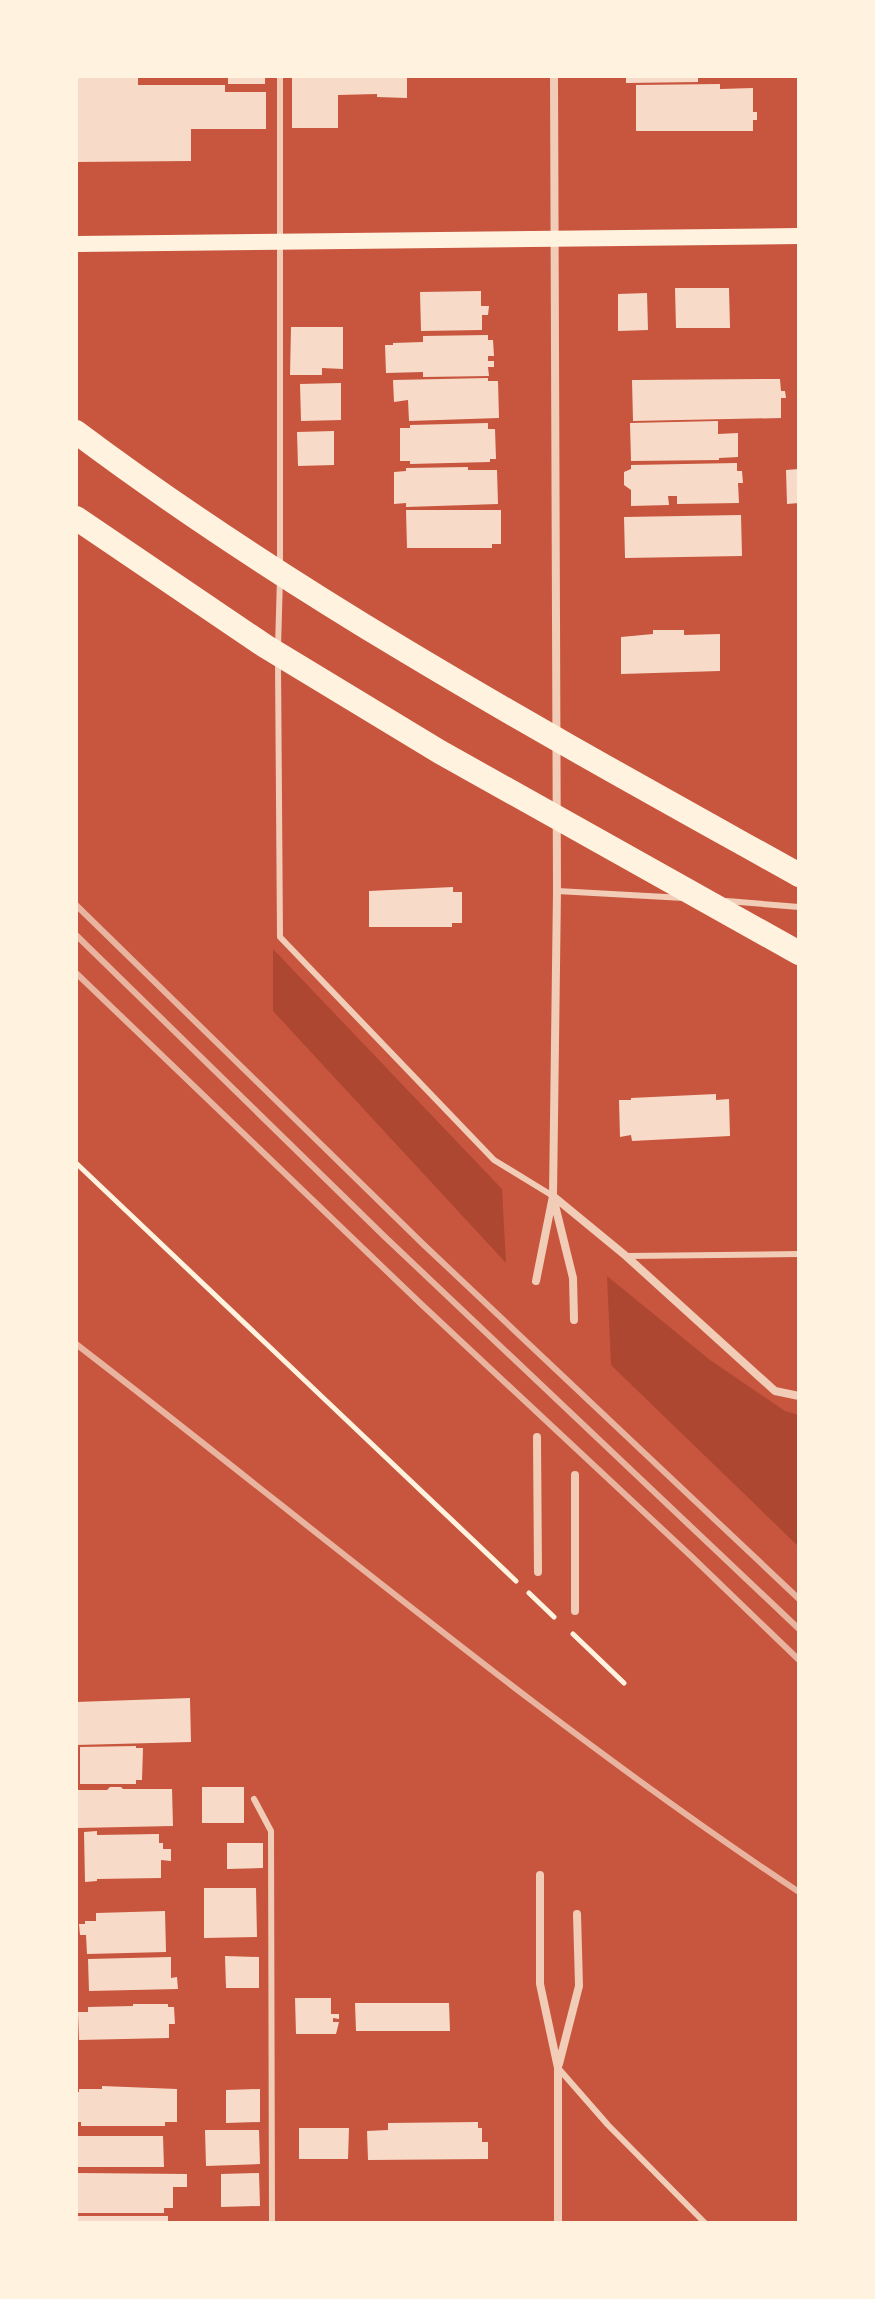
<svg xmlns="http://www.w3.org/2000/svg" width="875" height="2299" viewBox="0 0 875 2299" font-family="'Varela Round',sans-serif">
  <rect width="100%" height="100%" fill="#c8553d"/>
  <path fill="#ae4732" d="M 273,949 L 502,1189 L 506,1263 L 273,1011 Z
    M 607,1276 L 710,1360 L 785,1411 L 799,1415 L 799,1547 L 611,1365 Z"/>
  <path fill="#f7dbc8" d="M 76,76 L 138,76 L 138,85 L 225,85 L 225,92 L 266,92 L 266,129 L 191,129 L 191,161 L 76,162 Z
    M 228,76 L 265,76 L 265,84 L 228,84 Z
    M 292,76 L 407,76 L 407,98 L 377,97 L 377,94 L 338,95 L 338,128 L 292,128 Z
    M 626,76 L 698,76 L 698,82 L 626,83 Z
    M 720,84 L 720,89 L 753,88 L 753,112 L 757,112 L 757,120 L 753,120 L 753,131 L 636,131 L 636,85 Z
    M 675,288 L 729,288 L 730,328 L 676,328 Z
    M 481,291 L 481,306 L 489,306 L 488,315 L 482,315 L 482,330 L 421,331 L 420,292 Z
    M 647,293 L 648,330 L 618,331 L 618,294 Z
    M 291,327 L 343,327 L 343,369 L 322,368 L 322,375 L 290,375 Z
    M 488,335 L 488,340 L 493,340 L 494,356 L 488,356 L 488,361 L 494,361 L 494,367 L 488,367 L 489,376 L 423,377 L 423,372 L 386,373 L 385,345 L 393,345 L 393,343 L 423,342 L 423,336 Z
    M 488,378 L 488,381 L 498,381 L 499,418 L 409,421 L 408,400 L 394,402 L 393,380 Z
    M 780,379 L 781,391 L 785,391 L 786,398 L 781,398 L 781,418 L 633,421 L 632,380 Z
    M 341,383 L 341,420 L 301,421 L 300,384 Z
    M 718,421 L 718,434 L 738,433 L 738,457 L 719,458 L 719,460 L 631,461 L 630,423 Z
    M 488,423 L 488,429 L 495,429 L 496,459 L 490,459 L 490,462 L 410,464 L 410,461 L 400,461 L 400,428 L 410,428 L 410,425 Z
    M 334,431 L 334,465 L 298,466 L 297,432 Z
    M 737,463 L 737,471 L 742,471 L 743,483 L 738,483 L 739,503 L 677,504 L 677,496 L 668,496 L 669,505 L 631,506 L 631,490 L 624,485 L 624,472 L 631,469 L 631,465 Z
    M 468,467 L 468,470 L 497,470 L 498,504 L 406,507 L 406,503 L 394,504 L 394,472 L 406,471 L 406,468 Z
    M 799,469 L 799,503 L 787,504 L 786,470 Z
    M 406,510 L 501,510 L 501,544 L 492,544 L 492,548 L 407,548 Z
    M 741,515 L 742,556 L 625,558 L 624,517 Z
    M 653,630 L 684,630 L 684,635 L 720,634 L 720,671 L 621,674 L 621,637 L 653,634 Z
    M 453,887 L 453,892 L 462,892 L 462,923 L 452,923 L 452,927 L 369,927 L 369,891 Z
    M 716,1094 L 716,1100 L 729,1099 L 730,1136 L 632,1141 L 631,1135 L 620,1137 L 619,1100 L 631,1100 L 631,1098 Z
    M 190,1698 L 191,1742 L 76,1745 L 76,1702 Z
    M 136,1746 L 136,1748 L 143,1748 L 142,1780 L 136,1780 L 136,1784 L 80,1784 L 80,1747 Z
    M 110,1787 L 121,1787 L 123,1789 L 172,1789 L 173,1826 L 77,1828 L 76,1790 L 107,1790 Z
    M 202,1787 L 244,1787 L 244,1823 L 202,1823 Z
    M 97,1831 L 97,1835 L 159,1834 L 159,1843 L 163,1843 L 163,1849 L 171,1849 L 171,1861 L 161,1860 L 161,1878 L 97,1879 L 97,1881 L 85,1882 L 84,1832 Z
    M 227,1843 L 263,1843 L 263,1868 L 227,1869 Z
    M 204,1888 L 256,1888 L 257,1937 L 204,1938 Z
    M 165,1911 L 166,1952 L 87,1954 L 86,1935 L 80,1935 L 79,1924 L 85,1924 L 85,1921 L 96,1921 L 96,1913 Z
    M 225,1956 L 259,1957 L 259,1988 L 226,1988 Z
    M 171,1957 L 171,1978 L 177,1977 L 178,1989 L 89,1991 L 88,1959 Z
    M 295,1998 L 331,1998 L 331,2014 L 339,2014 L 339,2019 L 333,2018 L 333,2022 L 339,2022 L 336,2034 L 296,2034 Z
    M 355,2003 L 449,2003 L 450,2031 L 356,2031 Z
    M 133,2004 L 168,2004 L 168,2007 L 174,2007 L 175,2024 L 169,2024 L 169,2038 L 79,2040 L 78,2012 L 88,2012 L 88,2007 L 133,2006 Z
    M 102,2086 L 177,2089 L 177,2122 L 165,2122 L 165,2126 L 81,2126 L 81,2122 L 76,2122 L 76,2092 L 79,2092 L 79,2089 L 102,2089 Z
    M 260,2089 L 260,2122 L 226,2123 L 226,2090 Z
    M 478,2122 L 478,2128 L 482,2128 L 482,2142 L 488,2142 L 488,2159 L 368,2160 L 367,2131 L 388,2130 L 388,2123 Z
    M 299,2128 L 349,2128 L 348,2159 L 299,2159 Z
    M 205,2130 L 259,2130 L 260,2164 L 206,2166 Z
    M 76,2136 L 163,2136 L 164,2167 L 76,2167 Z
    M 78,2173 L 187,2174 L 187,2187 L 173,2187 L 173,2208 L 164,2208 L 164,2213 L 76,2213 L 76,2177 L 78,2177 Z
    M 259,2173 L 260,2206 L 221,2207 L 221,2174 Z
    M 76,2216 L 168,2216 L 168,2223 L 76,2223 Z"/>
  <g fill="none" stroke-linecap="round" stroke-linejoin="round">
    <path stroke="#fff3e0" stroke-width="5" d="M 76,1163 L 516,1581
      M 529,1593 L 554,1617
      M 573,1634 L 624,1683"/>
    <path stroke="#f1ccb7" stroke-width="6" d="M 280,76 L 280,563
      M 278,647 L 280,578
      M 278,662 L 280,937 L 494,1160 L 553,1196
      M 557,891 L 684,898
      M 727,901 L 799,907
      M 627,1256 L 799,1254
      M 254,1799 L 271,1831 L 272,2223
      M 559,2069 L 608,2125 L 705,2223"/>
    <path stroke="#f1ccb7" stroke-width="8" d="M 553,1196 L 626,1256 L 775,1391 L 799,1396
      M 554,1201 L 573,1278 L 574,1320
      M 536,1281 L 553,1196 L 557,891 L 554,76
      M 537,1437 L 538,1572
      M 575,1475 L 575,1611
      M 540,1875 L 540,1984 L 558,2068 L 558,2223
      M 559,2064 L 579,1986 L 577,1914"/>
    <path stroke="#fff3e0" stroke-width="16" d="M 76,244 L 799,236"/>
    <path stroke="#fff3e0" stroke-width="24" d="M 76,432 C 303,602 552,737 799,875
      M 76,518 L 265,646 L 440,752 L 799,953"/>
    <path stroke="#e9b49f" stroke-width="6" d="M 76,905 L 424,1245 L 799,1599
      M 76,935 L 384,1236 L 799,1629
      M 76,973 L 420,1303 L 692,1557 L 799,1660
      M 76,1344 C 315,1528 547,1725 799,1892"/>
  </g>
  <rect width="875" height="2299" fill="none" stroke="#fff3e0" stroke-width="156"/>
</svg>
